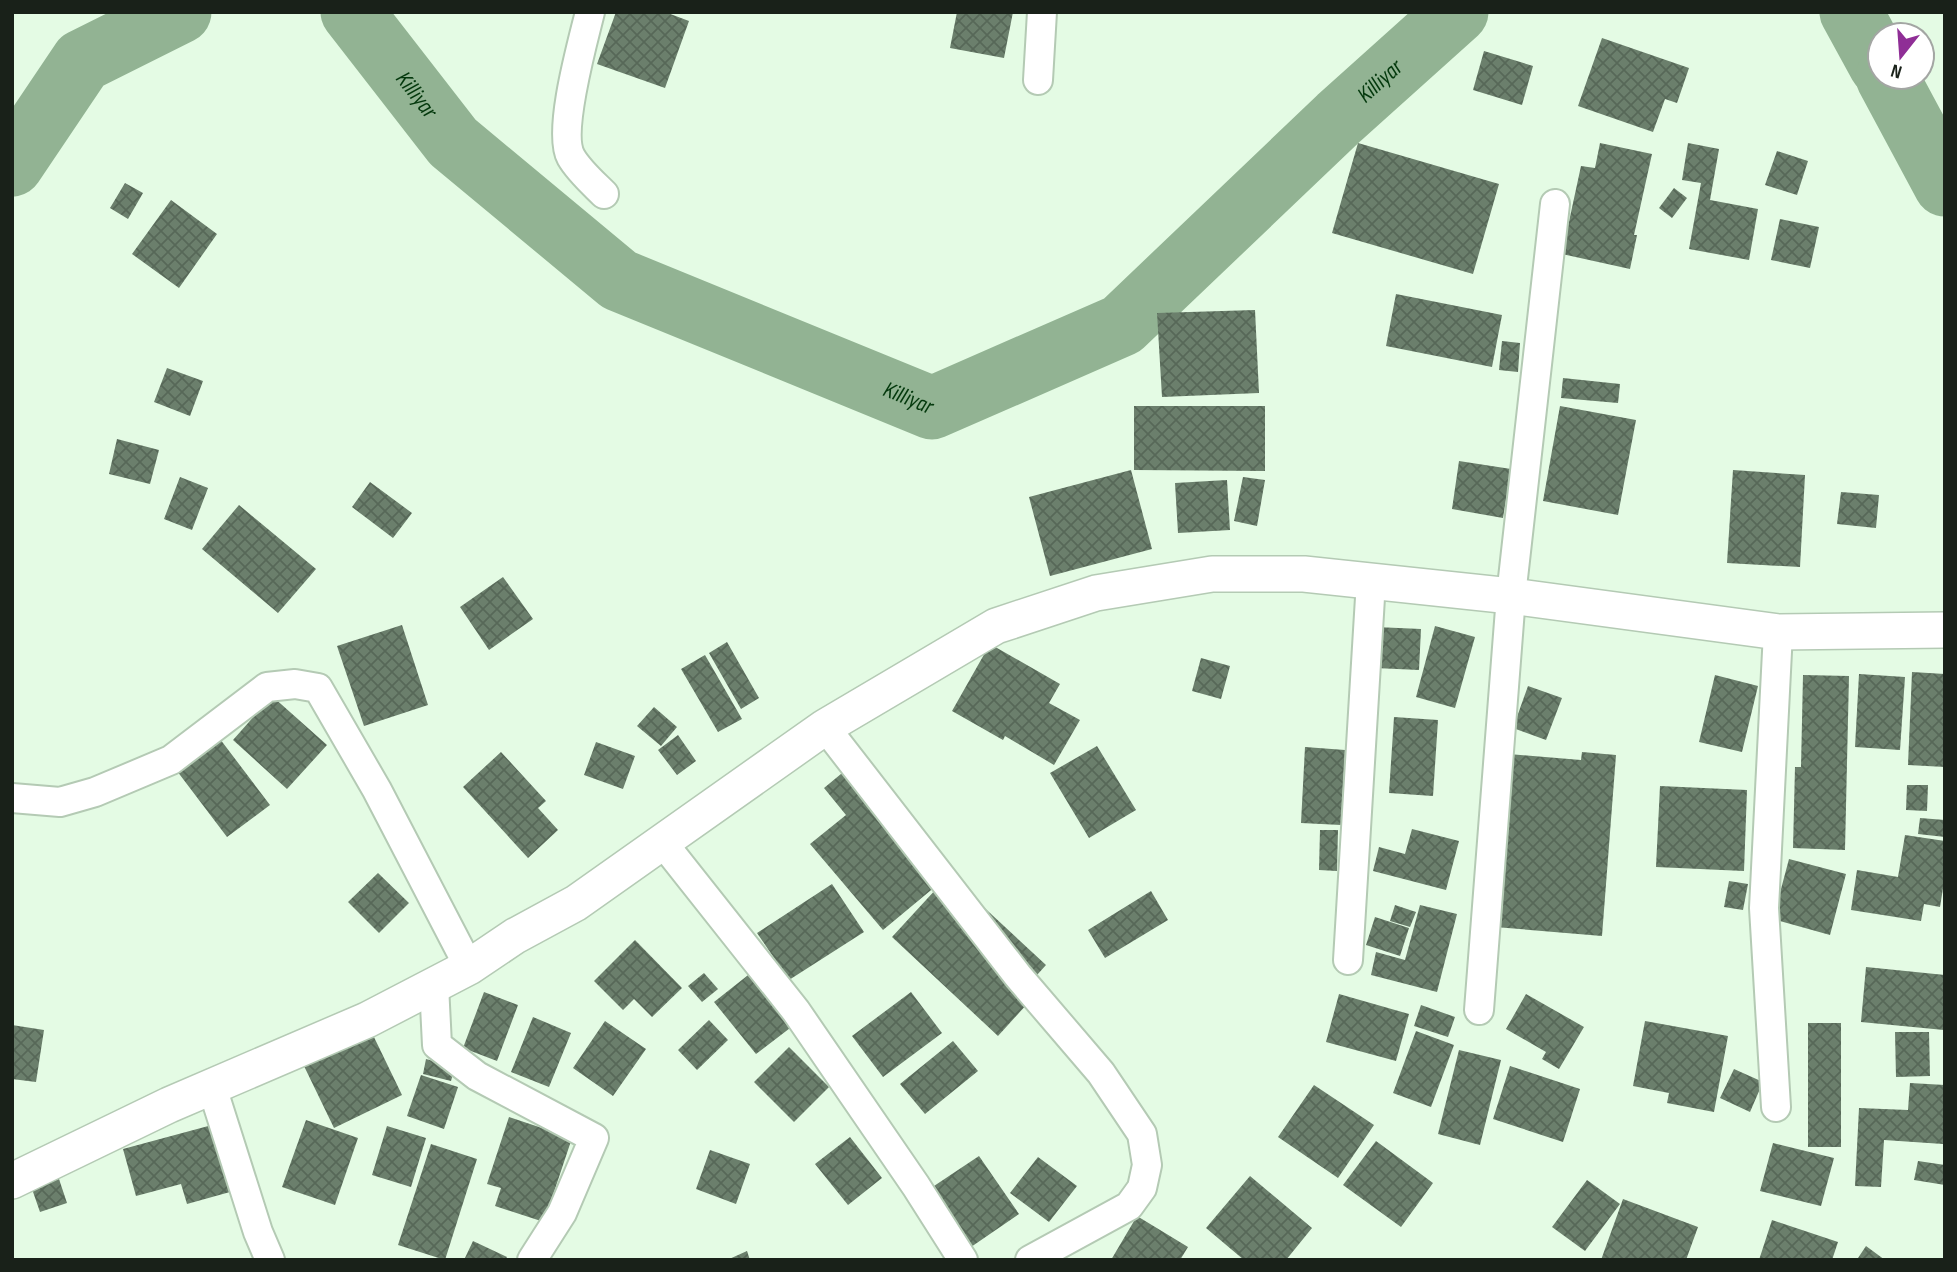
<svg xmlns="http://www.w3.org/2000/svg" width="1957" height="1272" viewBox="0 0 1957 1272" font-family="'Sofia Sans Condensed',sans-serif">
  <defs>
    <pattern id="building-cross-hatch" width="8" height="8" patternUnits="userSpaceOnUse" patternTransform="scale(1.75)"><rect width="8" height="8" fill="#6b7f6c"/><path d="M0 0l8 8M0 8l8-8" fill="none" stroke="#576858"/></pattern>
  </defs>
  <rect width="100%" height="100%" fill="#e4fbe4"/>
  <g fill="none" stroke-linecap="round" stroke-linejoin="round">
    <g stroke="#92b393" stroke-width="63">
      <path id="s1" d="M 352,12 L 453,142 L 619,280 L 932,408 L 1122,325 L 1339,118 L 1457,12"/>
      <path d="M 1851,12 L 1880,65"/>
      <path d="M 1887,77 L 1945,185"/>
      <path d="M 12,165 L 82,61 L 180,12"/>
    </g>
  </g>
  <path fill="url(#building-cross-hatch)" d="M 616,12 L 665,12 L 689,21 L 665,88 L 597,64 Z
    M 957,12 L 1013,12 L 1004,58 L 950,48 Z
    M 1602,38 L 1689,68 L 1677,103 L 1665,99 L 1653,132 L 1578,106 Z
    M 1484,51 L 1533,66 L 1522,105 L 1473,90 Z
    M 1358,143 L 1499,184 L 1473,274 L 1332,233 Z
    M 1600,143 L 1652,154 L 1634,235 L 1637,235 L 1630,269 L 1562,254 L 1581,166 L 1595,168 Z
    M 1688,143 L 1719,149 L 1710,200 L 1758,209 L 1749,260 L 1689,249 L 1701,183 L 1682,180 Z
    M 1777,151 L 1808,161 L 1797,195 L 1765,185 Z
    M 125,183 L 143,193 L 128,219 L 110,208 Z
    M 1674,188 L 1687,198 L 1672,218 L 1659,208 Z
    M 171,200 L 217,234 L 179,288 L 132,254 Z
    M 1780,219 L 1819,227 L 1810,268 L 1771,260 Z
    M 1396,294 L 1502,315 L 1492,367 L 1386,346 Z
    M 1255,310 L 1259,393 L 1162,397 L 1157,313 Z
    M 1502,341 L 1520,343 L 1518,372 L 1499,370 Z
    M 167,368 L 203,381 L 190,416 L 154,402 Z
    M 1563,378 L 1620,384 L 1618,403 L 1561,398 Z
    M 1134,406 L 1265,406 L 1265,471 L 1134,470 Z
    M 1560,406 L 1636,420 L 1618,515 L 1543,501 Z
    M 117,439 L 159,450 L 150,484 L 109,474 Z
    M 1459,461 L 1511,469 L 1503,518 L 1452,509 Z
    M 1131,470 L 1152,549 L 1050,576 L 1029,497 Z
    M 1733,470 L 1805,475 L 1800,567 L 1727,563 Z
    M 180,477 L 208,488 L 192,530 L 164,519 Z
    M 1243,477 L 1265,480 L 1257,526 L 1234,521 Z
    M 1227,480 L 1230,530 L 1178,533 L 1175,483 Z
    M 370,482 L 412,513 L 393,538 L 352,507 Z
    M 1841,492 L 1879,495 L 1876,528 L 1837,524 Z
    M 239,505 L 316,569 L 278,613 L 202,549 Z
    M 503,577 L 533,619 L 489,650 L 460,607 Z
    M 402,625 L 428,705 L 364,726 L 337,646 Z
    M 1435,626 L 1475,637 L 1455,708 L 1416,697 Z
    M 1376,627 L 1421,629 L 1419,670 L 1375,668 Z
    M 727,642 L 759,698 L 741,709 L 709,653 Z
    M 990,644 L 1060,684 L 1049,703 L 1080,720 L 1054,765 L 1005,736 L 1003,740 L 952,711 Z
    M 705,655 L 742,719 L 718,732 L 681,669 Z
    M 1201,658 L 1230,666 L 1221,699 L 1192,691 Z
    M 1912,672 L 1945,674 L 1945,767 L 1908,765 Z
    M 1859,674 L 1905,677 L 1900,750 L 1855,747 Z
    M 1715,675 L 1758,686 L 1742,752 L 1699,742 Z
    M 1803,675 L 1849,676 L 1845,850 L 1793,848 L 1795,767 L 1801,767 Z
    M 1528,686 L 1562,698 L 1546,740 L 1513,728 Z
    M 272,696 L 327,745 L 287,789 L 233,740 Z
    M 654,707 L 677,727 L 661,746 L 637,726 Z
    M 1394,717 L 1438,720 L 1433,796 L 1389,793 Z
    M 678,735 L 696,761 L 677,775 L 658,750 Z
    M 220,739 L 270,805 L 227,837 L 177,771 Z
    M 596,742 L 635,756 L 623,789 L 584,775 Z
    M 1097,746 L 1136,810 L 1089,838 L 1050,773 Z
    M 1305,747 L 1345,750 L 1341,825 L 1301,823 Z
    M 501,752 L 546,801 L 538,808 L 558,830 L 528,858 L 463,787 Z
    M 1582,752 L 1616,755 L 1602,936 L 1495,927 L 1509,754 L 1581,760 Z
    M 853,764 L 948,876 L 883,930 L 810,844 L 846,815 L 824,788 Z
    M 1907,785 L 1928,785 L 1927,811 L 1906,810 Z
    M 1660,786 L 1747,790 L 1744,871 L 1656,867 Z
    M 1920,818 L 1945,820 L 1945,837 L 1918,834 Z
    M 1412,829 L 1459,841 L 1446,890 L 1373,871 L 1379,847 L 1405,854 Z
    M 1320,830 L 1338,830 L 1337,871 L 1319,870 Z
    M 1905,835 L 1945,841 L 1945,876 L 1940,907 L 1924,904 L 1921,921 L 1851,910 L 1857,870 L 1898,877 Z
    M 1789,859 L 1846,874 L 1830,935 L 1773,919 Z
    M 378,873 L 409,903 L 379,933 L 348,902 Z
    M 949,875 L 1046,965 L 1028,985 L 1037,993 L 998,1036 L 892,937 Z
    M 1729,881 L 1748,884 L 1743,910 L 1724,907 Z
    M 832,884 L 864,932 L 789,980 L 757,933 Z
    M 1151,891 L 1168,920 L 1105,958 L 1088,930 Z
    M 1395,905 L 1416,912 L 1410,927 L 1390,921 Z
    M 1420,905 L 1457,914 L 1437,992 L 1371,975 L 1376,952 L 1405,960 Z
    M 1375,917 L 1409,928 L 1400,956 L 1366,945 Z
    M 635,940 L 682,988 L 652,1017 L 634,999 L 623,1010 L 594,981 Z
    M 1866,967 L 1945,975 L 1944,1030 L 1861,1022 Z
    M 752,972 L 794,1025 L 756,1054 L 714,1002 Z
    M 704,973 L 718,989 L 702,1002 L 688,986 Z
    M 484,992 L 518,1005 L 497,1061 L 463,1048 Z
    M 911,992 L 942,1033 L 883,1077 L 852,1036 Z
    M 1339,994 L 1409,1014 L 1396,1061 L 1326,1042 Z
    M 1526,994 L 1584,1027 L 1559,1069 L 1542,1059 L 1546,1052 L 1506,1029 Z
    M 1421,1005 L 1455,1017 L 1448,1037 L 1414,1026 Z
    M 533,1017 L 571,1033 L 549,1087 L 511,1072 Z
    M 709,1020 L 728,1040 L 697,1070 L 678,1050 Z
    M 605,1021 L 646,1049 L 613,1096 L 573,1068 Z
    M 1645,1021 L 1728,1036 L 1714,1112 L 1667,1103 L 1669,1093 L 1633,1086 Z
    M 1808,1023 L 1841,1023 L 1841,1147 L 1808,1147 Z
    M 12,1025 L 44,1030 L 36,1082 L 12,1079 Z
    M 1416,1031 L 1454,1045 L 1431,1107 L 1393,1093 Z
    M 1895,1032 L 1929,1032 L 1930,1076 L 1896,1077 Z
    M 372,1033 L 402,1095 L 334,1128 L 304,1066 Z
    M 953,1041 L 978,1071 L 925,1114 L 900,1084 Z
    M 789,1047 L 829,1087 L 794,1122 L 754,1082 Z
    M 1459,1050 L 1501,1060 L 1480,1145 L 1438,1134 Z
    M 426,1059 L 455,1067 L 451,1081 L 423,1074 Z
    M 1510,1066 L 1580,1089 L 1563,1142 L 1493,1119 Z
    M 1734,1069 L 1763,1082 L 1750,1112 L 1720,1098 Z
    M 421,1075 L 458,1087 L 444,1129 L 407,1116 Z
    M 1910,1083 L 1945,1085 L 1943,1144 L 1884,1140 L 1881,1187 L 1855,1186 L 1859,1108 L 1908,1110 Z
    M 1314,1085 L 1374,1125 L 1338,1178 L 1278,1137 Z
    M 509,1117 L 572,1138 L 544,1222 L 495,1206 L 501,1188 L 487,1184 Z
    M 306,1120 L 358,1138 L 335,1205 L 282,1187 Z
    M 212,1125 L 230,1192 L 187,1204 L 181,1184 L 136,1196 L 123,1149 Z
    M 387,1126 L 426,1138 L 411,1187 L 372,1175 Z
    M 850,1137 L 882,1178 L 848,1205 L 815,1164 Z
    M 1376,1141 L 1433,1183 L 1401,1227 L 1343,1185 Z
    M 1773,1143 L 1834,1158 L 1821,1206 L 1760,1191 Z
    M 431,1144 L 477,1159 L 445,1260 L 398,1245 Z
    M 710,1150 L 750,1164 L 736,1204 L 696,1189 Z
    M 979,1156 L 1019,1214 L 971,1247 L 931,1188 Z
    M 1038,1157 L 1077,1186 L 1049,1222 L 1010,1193 Z
    M 1918,1161 L 1945,1165 L 1945,1185 L 1914,1180 Z
    M 1250,1176 L 1312,1228 L 1286,1260 L 1244,1260 L 1206,1228 Z
    M 59,1179 L 67,1203 L 40,1212 L 32,1189 Z
    M 1587,1180 L 1620,1204 L 1585,1251 L 1552,1227 Z
    M 1623,1199 L 1698,1227 L 1686,1260 L 1601,1260 Z
    M 1137,1216 L 1188,1247 L 1180,1260 L 1111,1260 Z
    M 1772,1220 L 1838,1242 L 1832,1260 L 1759,1260 Z
    M 473,1241 L 507,1257 L 505,1260 L 464,1260 Z
    M 1866,1246 L 1885,1260 L 1860,1260 L 1858,1258 Z
    M 747,1251 L 750,1260 L 727,1260 Z"/>
  <g fill="none" stroke-linecap="round" stroke-linejoin="round">
    <g stroke="#b4cab4" stroke-width="32">
      <path id="minor" d="M 590,12 C 583,41 557,132 571,157 C 579,171 593,183 604,194
        M 1038,80 L 1042,12
        M 825,727 L 1018,976 L 1101,1073 L 1142,1134 L 1147,1165 L 1142,1188 L 1129,1206 L 1030,1260
        M 12,798 L 60,802 L 95,792 L 171,760 L 267,687 L 295,684 L 318,688 L 377,790 L 469,967
        M 663,843 L 796,1011 L 916,1186 L 963,1260
        M 1348,960 L 1371,581
        M 434,985 L 437,1045 L 477,1076 L 594,1138 L 562,1213 L 532,1260
        M 1479,1010 L 1511,596 L 1555,204
        M 212,1087 L 258,1232 L 270,1260
        M 1776,1107 L 1764,908 L 1778,632"/>
    </g>
    <g stroke="#b4cab4" stroke-width="38">
      <path id="tertiary" d="M 12,1181 L 169,1105 L 367,1020 L 469,967 L 515,936 L 576,903 L 825,727 L 996,626 L 1096,593 L 1212,574 L 1304,574 L 1511,596 L 1778,632 L 1945,630"/>
    </g>
    <use href="#minor" stroke="#fff" stroke-width="28"/>
    <use href="#tertiary" stroke="#fff" stroke-width="35"/>
  </g>
  <g text-anchor="middle" dominant-baseline="central" stroke-width="7" stroke-linejoin="round" paint-order="stroke">
    <g font-size="23" font-style="italic" fill="#04390d" stroke="#fff">
      <text stroke="none"><textPath href="#s1" startOffset="1281">Killiyar</textPath></text>
      <text stroke="none"><textPath href="#s1" startOffset="105">Killiyar</textPath></text>
      <text stroke="none"><textPath href="#s1" startOffset="693">Killiyar</textPath></text>
    </g>
  </g>
  <rect width="1957" height="1272" fill="none" stroke="#192119" stroke-width="28"/>
  <g transform="translate(1901 56) rotate(197)"><circle r="33" fill="#ffffff" stroke="#a3a6a3" stroke-width="2"/>
  <path d="M0-5L12 26L0 18L-12 26Z" fill="#8f2e96"/>
  <text y="-10" font-size="19" font-weight="bold" text-anchor="middle" fill="#192119">N</text>
  </g>
</svg>
